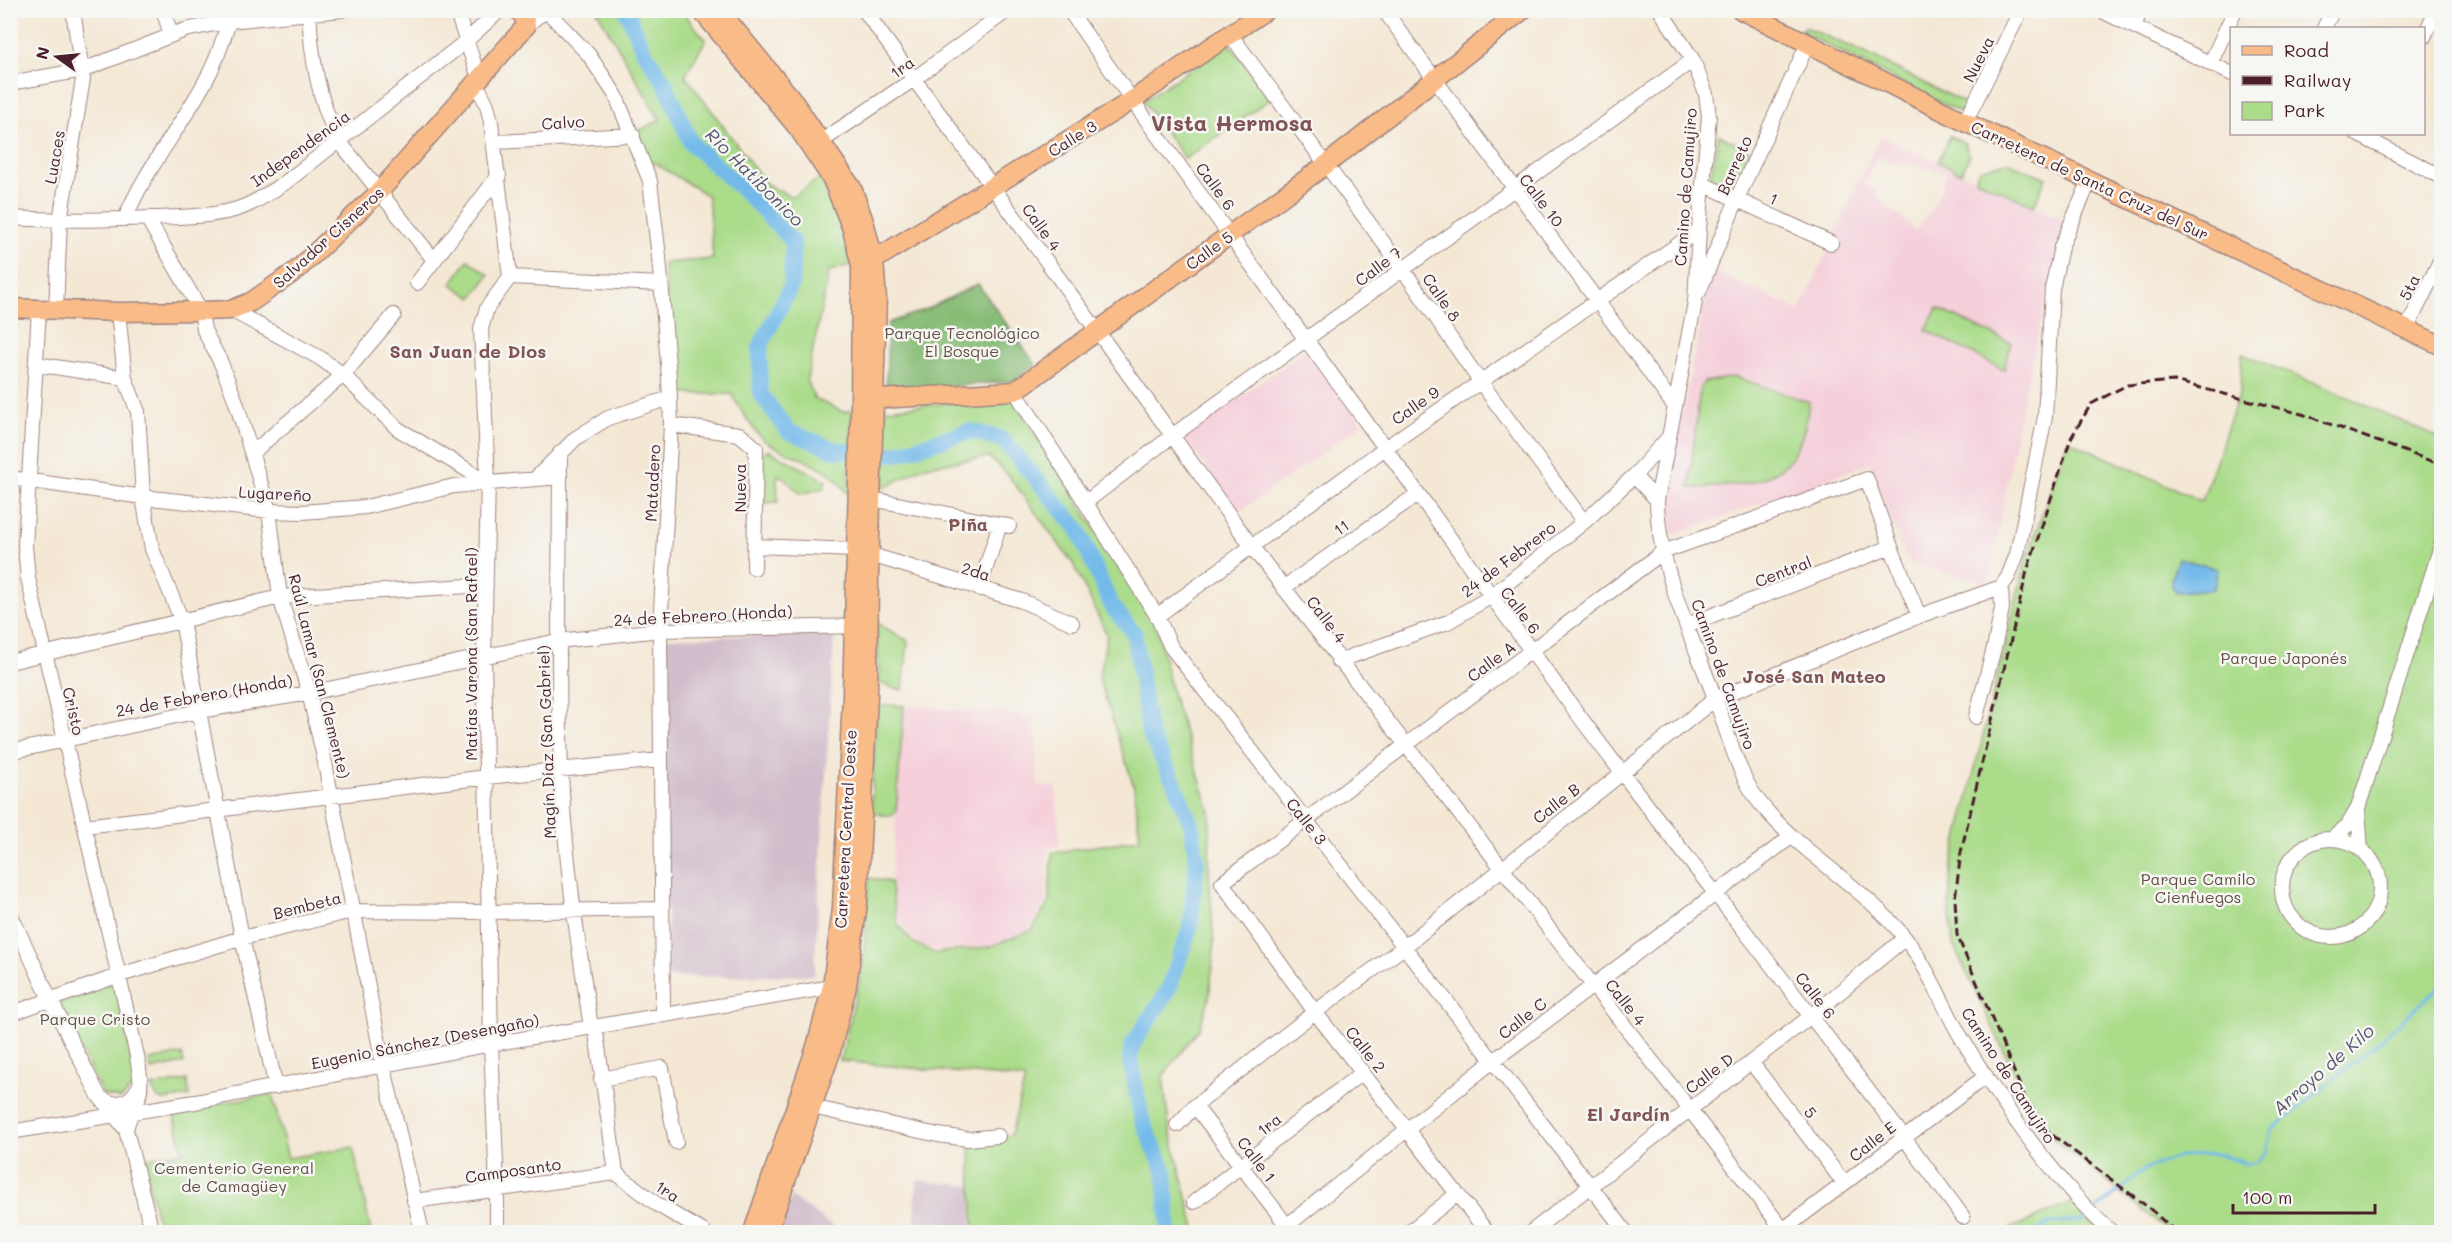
<svg xmlns="http://www.w3.org/2000/svg" width="2452" height="1243" viewBox="0 0 2452 1243" font-family="Mali,sans-serif">
  <rect width="100%" height="100%" fill="#f6f6f2"/>
  <filter id="ink" filterUnits="userSpaceOnUse"><feTurbulence type="fractalNoise" baseFrequency=".0167" numOctaves="2"/><feDisplacementMap in="SourceGraphic" scale="12" xChannelSelector="R" yChannelSelector="G"/><feConvolveMatrix kernelMatrix="1 2 1 2 8 2 1 2 1" color-interpolation-filters="sRGB"/></filter>
  <filter id="wash" filterUnits="userSpaceOnUse"><feTurbulence type="fractalNoise" baseFrequency=".008" numOctaves="4" result="noise"/><feDisplacementMap in="SourceGraphic" scale="24" xChannelSelector="R" yChannelSelector="G"/><feGaussianBlur stdDeviation="1.35" result="paint"/><feColorMatrix in="noise" values="0 0 0 0 0 0 0 0 0 0 0 0 0 0 0 0 0 1.4 0 .05"/><feComposite in="paint" operator="in"/></filter>
  <g filter="url(#wash)">
    <rect width="100%" height="100%" fill="#f4e8d5"/>
    <path fill="#f5cfda" fill-rule="evenodd" d="M 1880,136 L 2065,220 L 2020,412 L 1989,582 L 1909,564 L 1869,464 L 1670,536 L 1668,487 L 1711,270 L 1800,311 ZM 1878,156 L 1890,162 L 1896,161 L 1946,173 L 1940,193 L 1929,214 L 1916,230 L 1878,199 L 1875,191 L 1863,184 Z
      M 1305,351 L 1362,424 L 1238,513 L 1184,437 Z
      M 904,706 L 1035,716 L 1038,786 L 1056,786 L 1060,845 L 1047,848 L 1046,901 L 1028,931 L 988,946 L 933,950 L 914,941 L 898,919 L 891,880 Z"/>
    <path fill="#d1bdcb" d="M 817,634 L 834,639 L 814,975 L 668,977 L 663,638 Z
      M 917,1180 L 972,1186 L 971,1232 L 914,1232 Z
      M 791,1197 L 841,1232 L 780,1232 Z"/>
    <path fill="#aadc8a" stroke="#7a7e5a" stroke-width="1.5" d="M 681,10 L 706,40 L 685,75 L 766,184 L 792,197 L 820,178 L 838,214 L 851,265 L 829,271 L 807,379 L 814,398 L 843,412 L 852,410 L 849,491 L 846,492 C 827,460 792,460 764,440 C 755,433 737,405 732,394 L 673,394 L 664,263 L 713,259 L 708,196 L 655,163 L 648,165 L 634,133 L 660,120 L 597,11 Z
      M 1805,27 L 1863,52 L 1966,104 L 1961,113 L 1800,31 Z
      M 1229,43 L 1270,99 L 1185,159 L 1143,101 Z
      M 1719,135 L 1751,151 L 1733,189 L 1710,177 Z
      M 1950,136 L 1965,143 L 1969,157 L 1961,173 L 1938,162 Z
      M 2007,162 L 2046,178 L 2034,206 L 1975,179 L 1980,169 Z
      M 468,260 L 489,275 L 472,298 L 451,284 Z
      M 1937,308 L 2011,343 L 2004,370 L 1926,330 Z
      M 2242,354 L 2343,395 L 2441,439 L 2441,1232 L 2170,1232 L 2041,1129 L 1953,944 L 1949,906 L 1951,868 L 2024,567 L 2068,440 L 2202,501 L 2240,391 Z
      M 1735,377 L 1809,402 C 1801,482 1758,486 1689,488 L 1700,389 L 1704,382 Z
      M 1012,397 L 1157,627 L 1172,693 L 1210,811 L 1209,869 L 1214,950 L 1209,999 L 1199,1029 L 1163,1076 L 1169,1126 L 1196,1232 L 974,1232 L 970,1146 L 1011,1135 L 1025,1079 L 840,1061 L 863,965 L 869,878 L 890,882 L 897,923 L 912,942 L 934,953 L 989,947 L 1032,930 L 1049,902 L 1052,853 L 1140,839 L 1134,787 L 1099,679 L 1107,635 L 1074,565 L 1008,475 L 989,457 L 925,466 L 884,488 L 885,409 Z
      M 768,450 L 826,481 L 824,488 L 801,494 L 783,477 L 777,475 L 778,502 L 762,503 L 762,454 Z
      M 877,623 L 908,641 L 903,690 L 889,687 L 879,682 Z
      M 885,705 L 904,706 L 896,811 L 891,816 L 872,813 L 871,810 L 876,717 L 879,709 Z
      M 111,983 L 116,985 L 137,1083 L 121,1099 L 103,1095 L 59,1007 L 63,1000 Z
      M 182,1054 L 184,1063 L 151,1070 L 149,1060 Z
      M 187,1080 L 190,1096 L 163,1100 L 158,1098 L 151,1087 Z
      M 272,1094 L 288,1158 L 353,1147 L 371,1232 L 160,1232 L 143,1159 L 183,1152 L 173,1111 Z
      M 2072,1203 L 2101,1232 L 2001,1232 Z"/>
    <path fill="#87bc76" stroke="#686e50" stroke-width="1.5" d="M 978,284 L 1036,365 L 1013,381 L 886,392 L 888,323 L 927,309 Z"/>
    <path fill="#73baea" stroke="#5e6c8a" stroke-width="1.5" d="M 2178,558 L 2218,569 L 2214,589 L 2177,592 L 2172,587 L 2171,579 Z"/>
    <g fill="none" stroke-linecap="round" stroke-linejoin="round">
      <path stroke="#73baea" stroke-width="3" d="M 2094,1211 L 2145,1169 L 2180,1156 L 2219,1154 L 2247,1164 L 2257,1162 L 2267,1151 L 2272,1130 L 2377,1043 L 2442,985
        M 2037,1232 L 2049,1223 L 2082,1221 L 2089,1215"/>
      <path stroke="#73baea" stroke-width="16" d="M 626,10 L 643,50 L 665,83 L 691,143 L 745,192 L 793,242 L 791,286 L 760,347 L 760,393 L 788,431 L 835,450 L 896,454 L 970,431 L 1002,439 L 1078,529 L 1112,607 L 1134,633 L 1149,733 L 1174,782 L 1192,827 L 1197,863 L 1190,928 L 1168,991 L 1133,1044 L 1130,1058 L 1142,1120 L 1165,1172 L 1169,1232"/>
    </g>
  </g>
  <g filter="url(#ink)">
    <g fill="none" stroke-linecap="round" stroke-linejoin="round">
      <g stroke="#9f8480" stroke-width="16">
        <path id="minor" d="M 163,10 L 171,34
          M 309,10 C 311,56 318,100 339,141 L 434,260
          M 456,10 L 477,72 L 478,87 L 487,105 L 491,122 L 510,277 L 487,308 L 481,329 L 488,482 L 484,656 L 491,1044 L 497,1188 L 497,1232
          M 864,10 L 1098,332 L 1252,547 L 1785,1232
          M 1069,10 C 1166,151 1269,288 1369,426 C 1454,542 1535,660 1623,774 C 1736,922 1853,1066 1963,1217
          M 1384,10 L 1675,407
          M 1660,10 L 1693,60 L 1706,94 L 1709,116 L 1699,230 L 1695,302 L 1657,500 C 1658,568 1691,635 1715,698 C 1729,735 1738,779 1765,809 C 1806,857 1865,888 1905,938 C 1927,966 1941,1001 1958,1032 C 1990,1086 2025,1137 2065,1184 C 2080,1201 2094,1218 2112,1232
          M 2100,10 L 2232,74
          M 526,26 L 538,16 L 548,12 L 589,55 L 616,96 L 650,181 L 659,257 L 669,377 L 671,425 L 660,630 L 663,1015
          M 2134,26 L 2141,10
          M 2324,28 L 2333,10
          M 1230,34 L 1402,268 L 1479,380 L 1584,522
          M 2424,37 L 2436,10
          M 2210,64 L 2235,10
          M 10,83 L 83,70 L 185,30 L 229,21 L 342,10
          M 1965,122 L 2021,10
          M 2357,134 L 2442,177
          M 495,142 L 633,135
          M 813,147 L 914,79 L 1008,10
          M 1703,184 L 1831,243
          M 10,218 C 58,221 105,220 152,218 C 179,217 208,217 234,210 C 253,205 270,192 286,182 L 465,42 L 500,10
          M 147,218 L 201,311 L 204,330 L 221,363 L 236,402 L 269,511 L 280,597 L 309,693 L 323,753 L 383,1064 L 422,1232
          M 125,219 C 145,169 182,126 207,78 C 217,60 223,41 229,21
          M 510,277 L 661,284
          M 417,283 L 499,175
          M 1699,292 L 1737,199 L 1808,43
          M 39,309 L 25,546 L 28,578 L 137,1056 C 139,1070 143,1085 138,1099 C 134,1110 128,1118 126,1130
          M 56,309 L 60,221 L 83,79 L 73,10
          M 231,310 L 320,358 L 343,375 L 398,429 L 488,482
          M 118,312 L 125,378 L 138,412 L 143,497 L 152,549 L 182,621 L 242,938 L 276,1087
          M 2406,330 L 2442,257
          M 36,364 L 125,378
          M 1015,391 L 1157,616 L 1171,647 L 1626,1232
          M 671,425 L 739,434 L 756,448 L 754,568
          M 252,453 L 343,375 L 394,315
          M 560,453 C 560,558 557,664 561,769 C 564,855 578,942 591,1027
          M 1634,476 L 1657,500
          M 10,478 L 143,497 L 269,511 L 302,512 L 366,507 L 454,486 L 560,477
          M 536,478 L 576,438 L 608,418 L 670,398
          M 872,499 L 1009,526
          M 1086,502 L 1172,436 L 1693,60
          M 755,546 L 855,550 L 1022,601 L 1072,623
          M 1283,588 L 1418,494
          M 979,589 L 1000,524
          M 1157,616 L 1385,448 L 1699,230
          M 1687,625 L 1891,547
          M 1338,661 L 1448,622 L 1490,597 L 1584,522 L 1634,476 L 1667,439
          M 10,662 L 280,597 L 486,585
          M 1976,717 L 1995,644 L 2002,608 L 2001,587 L 2008,577 L 2017,554 L 2045,417 L 2052,289 L 2061,247 L 2090,180
          M 10,752 L 199,711 L 309,693 L 558,641 L 660,630 L 864,626
          M 2358,810 L 2361,850
          M 85,826 L 487,777 L 660,760
          M 2332,839 L 2348,825 L 2358,808 L 2442,543
          M2282 888a49 49 0 1 1 98 0a49 49 0 1 1-98 0Z
          M 10,913 L 50,999 L 99,1096 L 126,1130 L 152,1232
          M 10,1014 L 120,975 L 242,938 L 352,911 L 488,912 L 660,909
          M 595,1026 L 616,1173
          M 1751,1062 L 1844,1183
          M 601,1079 L 662,1068 L 676,1142
          M 100,1097 C 114,1108 130,1104 138,1088
          M 803,1105 L 938,1135 L 968,1139 L 998,1136
          M 1195,1106 L 1292,1232
          M 1177,1125 L 1195,1106 L 1315,1012 L 1404,947 L 1715,699 L 1919,616 L 2001,587
          M 10,1132 L 195,1102 L 491,1044 L 838,986
          M 616,1173 L 658,1205 L 704,1232
          M 414,1201 L 616,1173
          M 1194,1202 L 1363,1072
          M 1279,1232 L 1493,1061 L 1791,837
          M 1409,1232 L 1457,1194
          M 1487,1232 L 1315,1012 L 1222,883 L 1663,552 L 1867,479 L 1891,547 L 1919,616
          M 1531,1232 L 1811,1016 L 1905,938
          M 1780,1232 L 1986,1076"/>
      </g>
      <g stroke="#9f8480" stroke-width="21">
        <path id="major" d="M 701,10 L 798,128 L 832,179 L 852,229 L 861,266 L 860,412 L 852,695 L 842,908 L 832,986 L 816,1047 L 753,1232
          M 719,10 L 791,98 L 852,188 L 864,221 L 874,260 L 877,299 L 869,575 L 868,695 L 858,902 L 847,986 L 830,1055 L 768,1232
          M 1741,10 L 1965,122 L 2442,346
          M 874,260 L 1131,101 L 1266,10
          M 10,308 L 118,312 L 201,311 L 231,310 L 251,302 L 297,270 L 378,193 L 526,26 L 524,17 L 518,10
          M 863,400 L 1015,391 L 1327,164 L 1523,10"/>
      </g>
      <use href="#minor" stroke="#fff" stroke-width="14"/>
      <use href="#major" stroke="#f9bc89" stroke-width="18"/>
      <path stroke="#4a1f2b" stroke-width="3" stroke-dasharray="9 4.5" stroke-linecap="butt" d="M 2176,1232 L 2149,1208 L 2051,1134 L 2025,1098 L 1957,935 L 1955,899 L 1961,852 L 2027,571 L 2071,438 L 2091,404 L 2127,385 L 2174,381 L 2302,414 L 2442,465"/>
    </g>
  </g>
  <g text-anchor="middle" dominant-baseline="central" stroke-width="5" stroke-linejoin="round" paint-order="stroke">
    <g font-size="16" fill="#4a1f2b" stroke="#f6f6f2">
      <text transform="translate(1978 59) rotate(-63)">Nueva</text>
      <text transform="translate(902 67) rotate(-35)">1ra</text>
      <text transform="translate(563 122) rotate(-3)">Calvo</text>
      <text transform="translate(1072 138) rotate(-32)">Calle 3</text>
      <text transform="translate(300 148) rotate(-36)">Independencia</text>
      <text transform="translate(54 157) rotate(-80)">Luaces</text>
      <text transform="translate(1734 165) rotate(-66)">Barreto</text>
      <text transform="translate(2090 180) rotate(25)">Carretera de Santa Cruz del Sur</text>
      <text transform="translate(1216 186) rotate(54)">Calle 6</text>
      <text transform="translate(1685 187) rotate(-86)">Camino de Camujiro</text>
      <text transform="translate(1774 198) rotate(25)">1</text>
      <text transform="translate(1542 200) rotate(53)">Calle 10</text>
      <text transform="translate(1042 227) rotate(54)">Calle 4</text>
      <text transform="translate(328 237) rotate(-42)">Salvador Cisneros</text>
      <text transform="translate(1209 250) rotate(-36)">Calle 5</text>
      <text transform="translate(1378 266) rotate(-37)">Calle 7</text>
      <text transform="translate(2409 287) rotate(-64)">5ta</text>
      <text transform="translate(1442 297) rotate(56)">Calle 8</text>
      <text transform="translate(1415 405) rotate(-35)">Calle 9</text>
      <text transform="translate(652 483) rotate(-87)">Matadero</text>
      <text transform="translate(739 488) rotate(-90)">Nueva</text>
      <text transform="translate(275 493) rotate(3)">Lugareño</text>
      <text transform="translate(1341 527) rotate(-35)">11</text>
      <text transform="translate(1508 559) rotate(-37)">24 de Febrero</text>
      <text transform="translate(976 571) rotate(17)">2da</text>
      <text transform="translate(1783 571) rotate(-21)">Central</text>
      <text transform="translate(1521 610) rotate(53)">Calle 6</text>
      <text transform="translate(703 615) rotate(-3)">24 de Febrero (Honda)</text>
      <text transform="translate(1327 619) rotate(53)">Calle 4</text>
      <text transform="translate(470 654) rotate(-90)">Matías Varona (San Rafael)</text>
      <text transform="translate(1491 661) rotate(-37)">Calle A</text>
      <text transform="translate(1724 674) rotate(70)">Camino de Camujiro</text>
      <text transform="translate(320 676) rotate(76)">Raúl Lamar (San Clemente)</text>
      <text transform="translate(204 695) rotate(-10)">24 de Febrero (Honda)</text>
      <text transform="translate(74 711) rotate(77)">Cristo</text>
      <text transform="translate(546 742) rotate(-92)">Magín Díaz (San Gabriel)</text>
      <text transform="translate(1556 803) rotate(-38)">Calle B</text>
      <text transform="translate(1307 821) rotate(52)">Calle 3</text>
      <text transform="translate(845 829) rotate(-87)">Carretera Central Oeste</text>
      <text transform="translate(307 905) rotate(-14)">Bembeta</text>
      <text transform="translate(1816 995) rotate(52)">Calle 6</text>
      <text transform="translate(1626 1002) rotate(52)">Calle 4</text>
      <text transform="translate(1522 1018) rotate(-38)">Calle C</text>
      <text transform="translate(425 1041) rotate(-11)">Eugenio Sánchez (Desengaño)</text>
      <text transform="translate(1366 1049) rotate(52)">Calle 2</text>
      <text transform="translate(1709 1073) rotate(-37)">Calle D</text>
      <text transform="translate(2009 1075) rotate(57)">Camino de Camujiro</text>
      <text transform="translate(1811 1112) rotate(53)">5</text>
      <text transform="translate(1269 1124) rotate(-38)">1ra</text>
      <text transform="translate(1872 1141) rotate(-38)">Calle E</text>
      <text transform="translate(1257 1159) rotate(53)">Calle 1</text>
      <text transform="translate(513 1170) rotate(-8)">Camposanto</text>
      <text transform="translate(668 1191) rotate(34)">1ra</text>
    </g>
    <g font-size="16" fill="#624e43" stroke="#f6f6f2">
      <text x="962" y="332">Parque Tecnológico<tspan x="962" dy="18">El Bosque</tspan></text>
      <text x="2284" y="657">Parque Japonés</text>
      <text x="2198" y="878">Parque Camilo<tspan x="2198" dy="18">Cienfuegos</tspan></text>
      <text x="95" y="1018">Parque Cristo</text>
      <text x="234" y="1167">Cementerio General<tspan x="234" dy="18">de Camagüey</tspan></text>
    </g>
    <g font-size="18" font-style="italic" fill="#58556e" stroke="#f6f6f2">
      <text transform="translate(755 177) rotate(45)">Río Hatibonico</text>
      <text transform="translate(2323 1069) rotate(-41)">Arroyo de Kilo</text>
    </g>
    <g font-size="18" font-weight="bold" fill="#815456" stroke="#f6f6f2">
      <text x="468" y="351">San Juan de Dios</text>
      <text x="968" y="524">Piña</text>
      <text x="1814" y="676">José San Mateo</text>
      <text x="1628" y="1114">El Jardín</text>
    </g>
    <g font-size="22" font-weight="bold" fill="#815456" stroke="#f6f6f2">
      <text x="1232" y="122">Vista Hermosa</text>
    </g>
  </g>
  <rect width="2452" height="1243" fill="none" stroke="#f6f6f2" stroke-width="36"/>
  <rect x="2230" y="27" width="195" height="108" fill="#f6f6f2" stroke="#b1a0a2" stroke-width="1.5"/>
  <rect x="2242" y="46" width="30" height="9" fill="#f9bc89" stroke="#b1a0a2" stroke-width="1.5"/>
  <text x="2284" y="57" font-size="18" fill="#4a1f2b">Road</text>
  <rect x="2242" y="76" width="30" height="9" fill="#4a1f2b" stroke="#b1a0a2" stroke-width="1.5"/>
  <text x="2284" y="87" font-size="18" fill="#4a1f2b">Railway</text>
  <rect x="2242" y="102" width="30" height="18" fill="#aadc8a" stroke="#b1a0a2" stroke-width="1.5"/>
  <text x="2284" y="117" font-size="18" fill="#4a1f2b">Park</text>
  <g transform="translate(57 57) rotate(285)" stroke="#f6f6f2" stroke-width="4.5" paint-order="stroke">
  <path d="M0-4.5L10 22L0 15L-10 22Z" fill="#4a1f2b"/>
  <text y="-9" font-size="16" font-weight="bold" text-anchor="middle" fill="#4a1f2b">N</text>
  </g>
  <path d="M2233 1204v9h142v-9" fill="none" stroke="#4a1f2b" stroke-width="3"/>
  <text x="2242" y="1204" font-size="18" fill="#4a1f2b" stroke="#f6f6f2" stroke-width="4.5" paint-order="stroke">100 m</text>
</svg>
